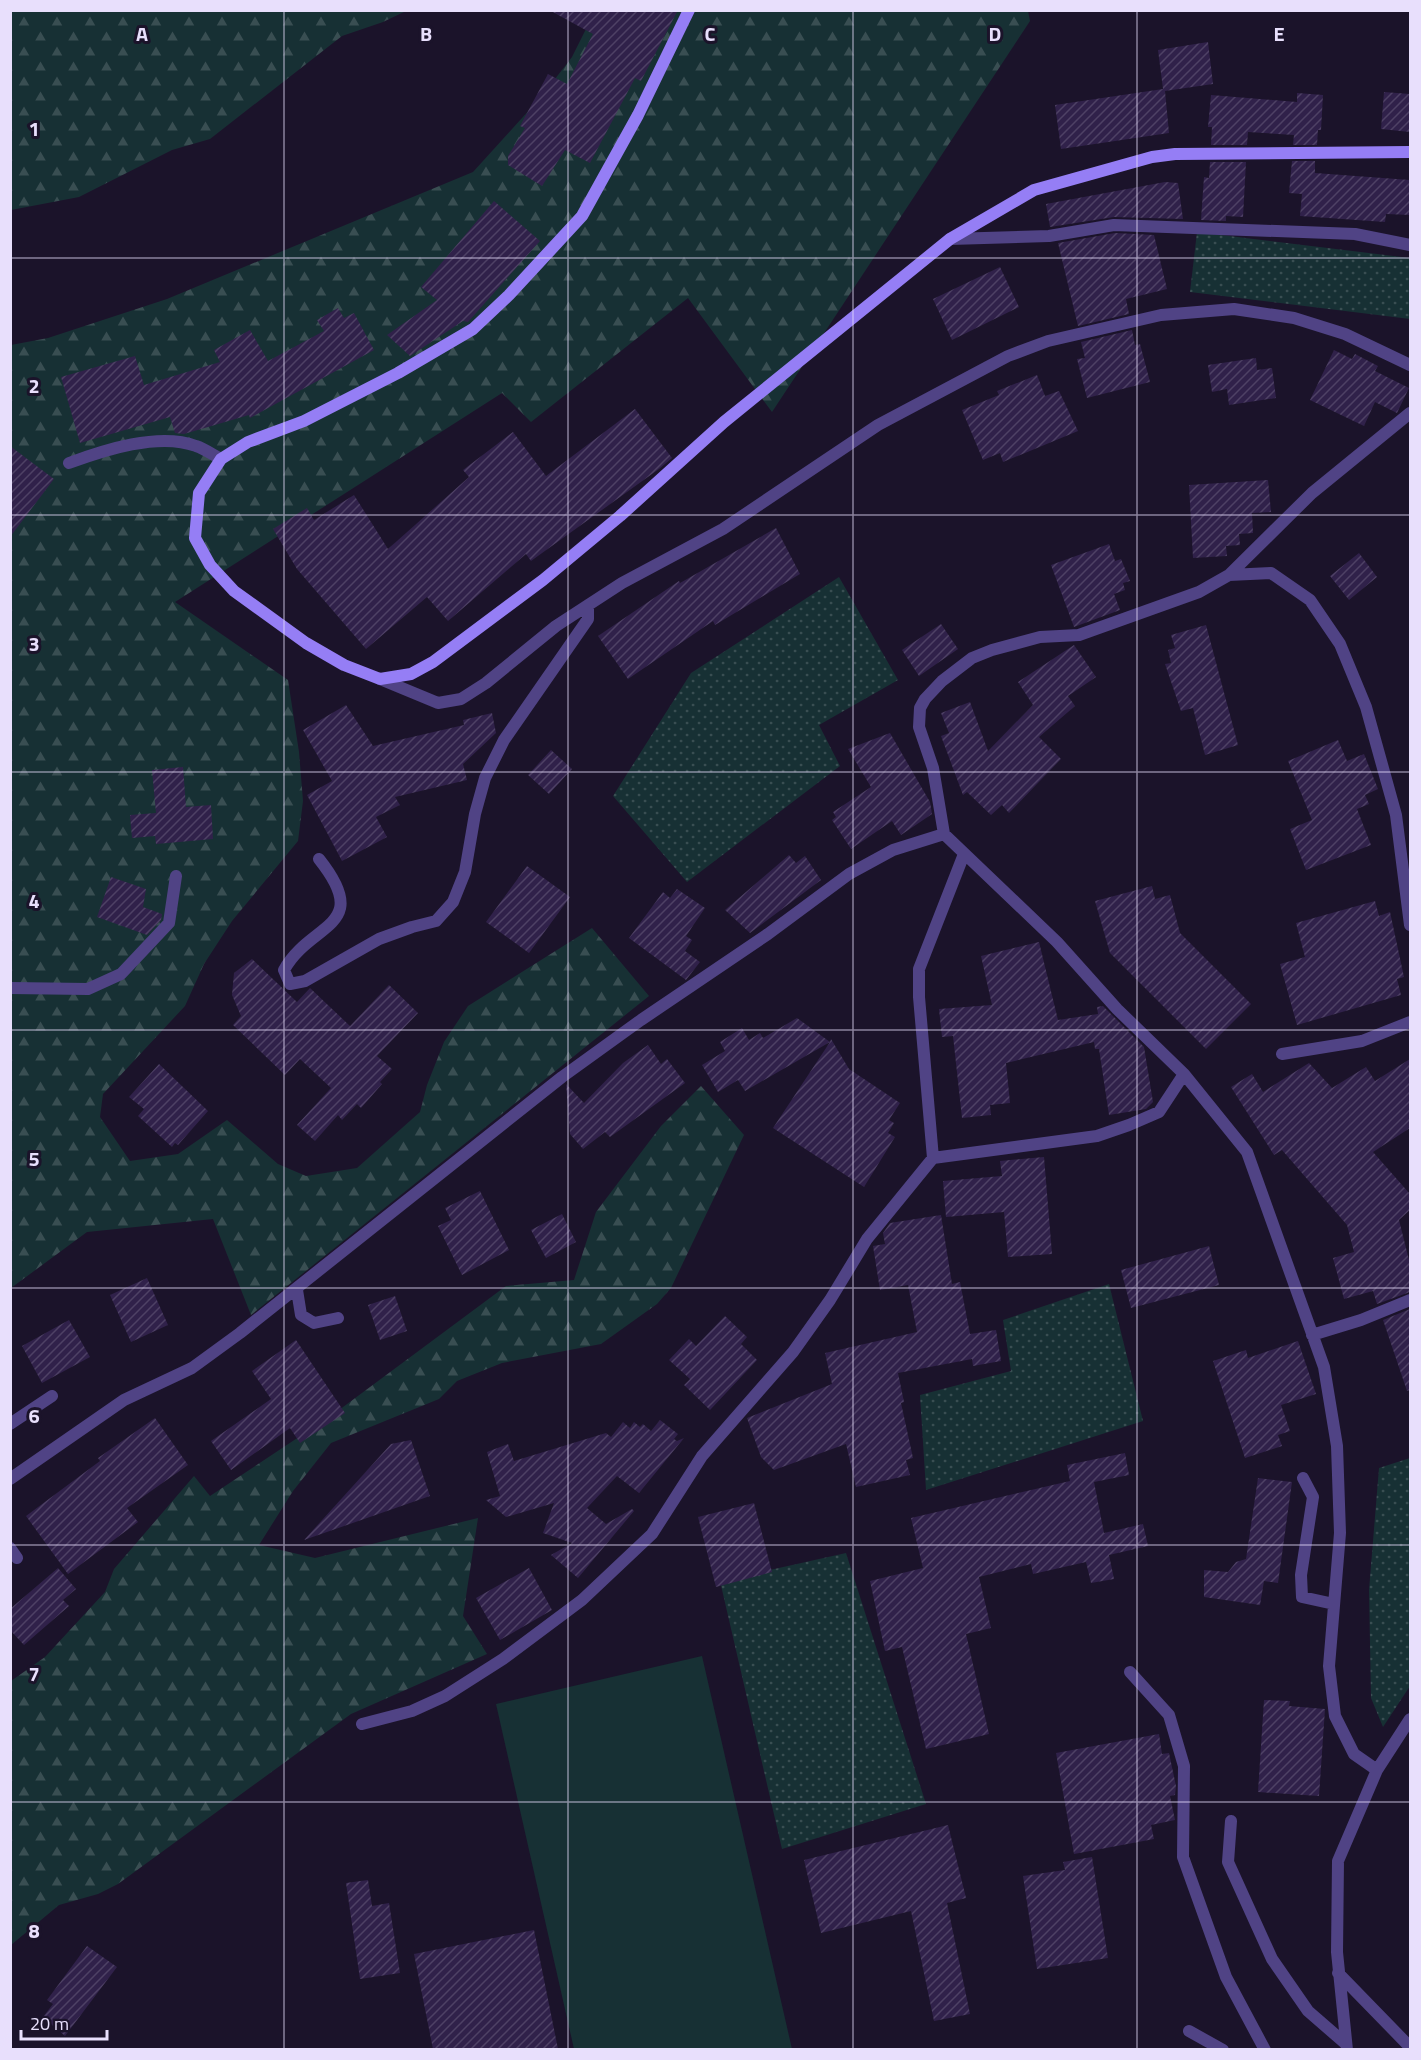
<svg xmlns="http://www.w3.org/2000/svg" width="1421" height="2060" viewBox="0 0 1421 2060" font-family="'Titillium Web',sans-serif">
  <defs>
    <pattern id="grass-dots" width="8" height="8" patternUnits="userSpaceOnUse" patternTransform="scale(1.5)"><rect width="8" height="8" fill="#173034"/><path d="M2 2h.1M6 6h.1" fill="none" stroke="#394e52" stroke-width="1.8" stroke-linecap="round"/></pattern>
    <pattern id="forest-firs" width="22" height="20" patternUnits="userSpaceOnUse" patternTransform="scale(1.5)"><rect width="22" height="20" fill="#173034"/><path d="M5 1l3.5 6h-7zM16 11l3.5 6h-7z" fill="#394e52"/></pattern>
    <pattern id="building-hatch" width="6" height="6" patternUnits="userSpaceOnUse" patternTransform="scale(1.5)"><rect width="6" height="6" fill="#30214a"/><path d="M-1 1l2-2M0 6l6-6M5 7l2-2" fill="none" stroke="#4e4165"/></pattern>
  </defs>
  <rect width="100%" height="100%" fill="#1b132a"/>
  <path fill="url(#grass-dots)" d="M 1197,232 L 1410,258 L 1410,319 L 1190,292 Z
    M 839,577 L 898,680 L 819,725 L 840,766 L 687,882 L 613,796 L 691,673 Z
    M 1109,1284 L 1143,1421 L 926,1490 L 920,1395 L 1011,1371 L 1003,1320 Z
    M 1410,1458 L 1410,1686 L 1383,1727 L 1371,1698 L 1369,1590 L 1379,1468 Z
    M 846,1553 L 926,1804 L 782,1849 L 720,1581 Z"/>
  <path fill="url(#forest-firs)" d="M 11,10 L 406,10 L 406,11 L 383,22 L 342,36 L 210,139 L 172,150 L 79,197 L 11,210 Z
    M 595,11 L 1028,11 L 1030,21 L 772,412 L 688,298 L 531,422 L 502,393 L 175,602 L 288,680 L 299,752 L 303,801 L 298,841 L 232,921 L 204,964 L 185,1006 L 103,1094 L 100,1117 L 130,1161 L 178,1154 L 227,1120 L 278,1164 L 306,1176 L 357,1168 L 420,1112 L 427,1085 L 444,1042 L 468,1006 L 592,928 L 649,996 L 251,1315 L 213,1219 L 87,1232 L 11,1288 L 11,345 L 48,338 L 167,299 L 473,172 L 541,97 L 572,57 Z
    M 701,1086 L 744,1135 L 671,1288 L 657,1304 L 601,1344 L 502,1363 L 457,1381 L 439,1399 L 331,1443 L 293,1491 L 259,1545 L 315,1558 L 478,1518 L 463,1616 L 487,1654 L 351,1714 L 118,1884 L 98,1894 L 59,1905 L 11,1945 L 11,1681 L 45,1657 L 105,1592 L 114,1569 L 194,1476 L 210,1496 L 335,1413 L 506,1286 L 574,1280 L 596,1212 L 661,1126 Z"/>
  <path fill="#173034" d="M 702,1656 L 792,2049 L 574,2049 L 496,1704 Z"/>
  <path fill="url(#building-hatch)" d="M 549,10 L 678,10 L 641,81 L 635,78 L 590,163 L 565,150 L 542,186 L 508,165 L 508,156 L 525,128 L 520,126 L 548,74 L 567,84 L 593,34 Z
    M 1208,42 L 1213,84 L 1165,91 L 1169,133 L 1061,149 L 1055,105 L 1163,89 L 1158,50 Z
    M 1384,92 L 1410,94 L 1410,132 L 1381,129 Z
    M 1297,93 L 1323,95 L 1321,130 L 1318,130 L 1317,145 L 1293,145 L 1294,135 L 1248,132 L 1247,145 L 1211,145 L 1212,127 L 1208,127 L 1211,95 L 1297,102 Z
    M 1292,161 L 1315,161 L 1315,173 L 1410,180 L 1410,215 L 1386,214 L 1385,222 L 1300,216 L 1302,194 L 1289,193 Z
    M 1210,162 L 1246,162 L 1243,217 L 1226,216 L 1226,221 L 1201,220 L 1204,177 L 1209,178 Z
    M 1165,182 L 1178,183 L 1183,219 L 1114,217 L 1050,227 L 1046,204 Z
    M 494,201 L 540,241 L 468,322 L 463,321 L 410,356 L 387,335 L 437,300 L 421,287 Z
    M 1115,233 L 1154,235 L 1167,289 L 1126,299 L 1129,314 L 1078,326 L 1058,243 Z
    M 1000,267 L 1019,307 L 952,340 L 933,299 Z
    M 338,308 L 344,318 L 354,313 L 374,350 L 250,418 L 249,415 L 184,434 L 175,433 L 170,417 L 80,443 L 61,377 L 135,356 L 144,385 L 220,362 L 214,350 L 250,330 L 268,361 L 324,331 L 317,320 Z
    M 1132,330 L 1135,345 L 1140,344 L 1150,382 L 1087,398 L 1077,359 L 1085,358 L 1081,342 Z
    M 1334,350 L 1352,359 L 1355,354 L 1378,366 L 1375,371 L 1409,388 L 1397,413 L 1375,402 L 1364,426 L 1310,400 Z
    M 1256,358 L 1257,370 L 1272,368 L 1276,398 L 1229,405 L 1227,389 L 1212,392 L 1208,365 Z
    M 1037,375 L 1045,396 L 1059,391 L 1078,431 L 1003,462 L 1000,453 L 983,460 L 962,410 L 999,395 L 997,391 Z
    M 635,409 L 672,458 L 659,469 L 531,561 L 526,554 L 448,621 L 427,597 L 366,649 L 297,569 L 273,529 L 307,508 L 314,520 L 354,495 L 388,549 L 469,477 L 463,470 L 513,432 L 546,476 Z
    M 10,446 L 54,479 L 10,537 Z
    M 1268,480 L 1271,512 L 1252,513 L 1253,533 L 1239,534 L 1240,545 L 1226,546 L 1227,556 L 1193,558 L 1189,485 Z
    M 776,528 L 800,574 L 715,625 L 713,621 L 628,679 L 598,636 L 679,581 L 680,583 Z
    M 1109,544 L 1115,561 L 1121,559 L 1130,581 L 1123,583 L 1125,590 L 1114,594 L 1120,610 L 1074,627 L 1051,565 Z
    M 1359,553 L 1377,577 L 1349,600 L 1330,576 Z
    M 941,624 L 958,649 L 919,676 L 902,650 Z
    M 1206,625 L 1238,745 L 1205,755 L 1193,708 L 1181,711 L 1165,664 L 1171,663 L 1168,650 L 1175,648 L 1171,635 Z
    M 1074,645 L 1096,677 L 1068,696 L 1075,706 L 1039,737 L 1061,759 L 1009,813 L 1002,805 L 991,815 L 967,792 L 963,795 L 941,736 L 949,733 L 941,713 L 970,702 L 988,751 L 1033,705 L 1018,682 Z
    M 346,705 L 373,746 L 464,725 L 463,720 L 492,713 L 496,733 L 463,764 L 467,780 L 395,797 L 400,805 L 376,817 L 387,837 L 342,861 L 307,795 L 332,781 L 303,730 Z
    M 890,733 L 930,802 L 932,814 L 901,835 L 892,821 L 851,849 L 832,820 L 836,817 L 833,812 L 871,787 L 848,749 Z
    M 1338,740 L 1347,761 L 1364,754 L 1378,789 L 1365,795 L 1369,804 L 1357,809 L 1371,845 L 1306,870 L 1290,829 L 1312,820 L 1288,761 Z
    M 551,750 L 572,769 L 549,794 L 528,775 Z
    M 183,767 L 186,807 L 211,805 L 213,839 L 156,844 L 155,836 L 132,838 L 130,815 L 156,813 L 152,770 Z
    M 789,855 L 796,863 L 805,856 L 821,880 L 750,933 L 725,910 Z
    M 527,866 L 570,897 L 529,953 L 486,922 Z
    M 111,877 L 146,889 L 143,907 L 162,914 L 161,920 L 147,935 L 97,917 Z
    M 1152,886 L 1155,899 L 1170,895 L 1180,933 L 1251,1004 L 1206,1049 L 1110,953 L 1095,901 Z
    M 677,889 L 705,908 L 686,936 L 692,940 L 685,951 L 700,962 L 686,980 L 629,938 L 663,892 L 670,898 Z
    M 1375,901 L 1379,916 L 1390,912 L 1404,977 L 1397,979 L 1401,995 L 1297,1025 L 1280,964 L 1305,957 L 1296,923 Z
    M 1039,942 L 1058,1020 L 1098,1014 L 1097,1007 L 1103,1006 L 1144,1047 L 1153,1102 L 1146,1109 L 1109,1115 L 1099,1049 L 1095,1049 L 1094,1042 L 1006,1063 L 1010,1103 L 990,1105 L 991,1115 L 962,1118 L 953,1036 L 942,1037 L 939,1009 L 992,1005 L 981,956 Z
    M 252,959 L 297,1002 L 310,988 L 350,1026 L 389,985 L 418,1013 L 377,1056 L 392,1069 L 380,1082 L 382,1084 L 361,1108 L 357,1104 L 342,1120 L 338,1115 L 315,1141 L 297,1125 L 331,1088 L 300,1059 L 285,1075 L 233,1025 L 241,1016 L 232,995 L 234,973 Z
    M 797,1018 L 830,1042 L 831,1039 L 849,1069 L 900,1103 L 889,1120 L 894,1123 L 888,1133 L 895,1137 L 864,1187 L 773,1128 L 830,1042 L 745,1091 L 738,1080 L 718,1092 L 702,1065 L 725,1051 L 720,1042 L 742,1028 L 749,1040 L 760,1033 L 763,1038 Z
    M 648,1045 L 661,1064 L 667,1059 L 685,1083 L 610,1137 L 605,1132 L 583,1149 L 570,1134 L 566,1084 L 584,1103 L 623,1063 Z
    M 1410,1059 L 1410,1128 L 1373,1152 L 1410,1194 L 1410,1210 L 1399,1220 L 1410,1264 L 1410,1292 L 1377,1304 L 1373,1291 L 1344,1299 L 1333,1258 L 1354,1252 L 1347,1225 L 1282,1150 L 1274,1155 L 1231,1087 L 1252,1074 L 1263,1092 L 1309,1063 L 1332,1088 L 1366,1067 L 1375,1081 Z
    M 159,1064 L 208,1111 L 178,1145 L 175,1143 L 172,1147 L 138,1116 L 144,1109 L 129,1097 Z
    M 1044,1157 L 1052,1254 L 1008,1257 L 1004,1212 L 946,1217 L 943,1181 L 1002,1176 L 1000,1161 Z
    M 480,1191 L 509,1250 L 462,1275 L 438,1226 L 451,1220 L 445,1208 Z
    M 562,1214 L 576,1242 L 546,1258 L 531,1230 Z
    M 941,1215 L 952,1284 L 960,1282 L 970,1334 L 996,1330 L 1001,1361 L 973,1366 L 972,1359 L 898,1373 L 904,1402 L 901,1403 L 913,1458 L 906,1460 L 910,1475 L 856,1487 L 846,1444 L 774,1470 L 761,1457 L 747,1418 L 832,1384 L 825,1353 L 917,1332 L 908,1285 L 880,1290 L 873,1246 L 885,1244 L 883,1233 L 890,1223 Z
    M 1209,1246 L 1219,1285 L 1131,1308 L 1121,1270 Z
    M 147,1278 L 168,1325 L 131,1342 L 110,1295 Z
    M 395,1296 L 407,1331 L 380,1340 L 368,1305 Z
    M 1410,1309 L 1410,1390 L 1407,1391 L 1383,1320 Z
    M 725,1316 L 747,1337 L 741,1344 L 757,1360 L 710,1410 L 684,1385 L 690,1379 L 669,1360 L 689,1339 L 696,1346 Z
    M 69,1320 L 90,1357 L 42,1383 L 22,1346 Z
    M 296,1340 L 345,1413 L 300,1443 L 290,1428 L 231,1470 L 211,1441 L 271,1399 L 252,1371 Z
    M 1298,1341 L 1316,1394 L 1281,1405 L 1290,1431 L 1278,1435 L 1282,1446 L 1245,1458 L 1213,1361 L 1246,1350 L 1248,1358 Z
    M 155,1418 L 188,1465 L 127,1508 L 138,1522 L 68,1574 L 26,1516 L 100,1461 L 98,1458 Z
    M 660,1420 L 678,1434 L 674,1439 L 677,1441 L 684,1438 L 639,1493 L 617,1476 L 587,1508 L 606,1524 L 632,1509 L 634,1511 L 578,1578 L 551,1555 L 572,1543 L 543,1533 L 554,1503 L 506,1517 L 486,1500 L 500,1496 L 487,1452 L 508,1444 L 514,1461 L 606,1433 L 611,1437 L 623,1422 L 630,1428 L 634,1422 L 640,1427 L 643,1424 L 651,1431 Z
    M 411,1440 L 430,1496 L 304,1540 L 391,1444 Z
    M 1125,1453 L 1129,1475 L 1094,1482 L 1104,1533 L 1143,1524 L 1148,1546 L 1109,1555 L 1114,1579 L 1091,1583 L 1086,1562 L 1033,1574 L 1031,1564 L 979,1577 L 991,1628 L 966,1634 L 989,1734 L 926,1749 L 902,1647 L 885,1651 L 870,1581 L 923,1568 L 911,1518 L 1070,1481 L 1067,1465 Z
    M 1258,1478 L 1292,1482 L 1278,1583 L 1264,1581 L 1260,1605 L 1204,1597 L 1204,1570 L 1228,1572 L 1236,1562 L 1246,1559 Z
    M 754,1503 L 772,1572 L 716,1587 L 698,1517 Z
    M 58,1568 L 76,1589 L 63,1600 L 69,1606 L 24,1645 L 10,1630 L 10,1609 Z
    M 529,1568 L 552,1610 L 500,1640 L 476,1598 Z
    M 1264,1700 L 1290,1701 L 1289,1706 L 1325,1709 L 1319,1796 L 1258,1792 Z
    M 1159,1734 L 1162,1754 L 1169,1753 L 1176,1786 L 1175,1795 L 1170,1796 L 1175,1820 L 1151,1825 L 1154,1839 L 1074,1854 L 1056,1753 Z
    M 948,1825 L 966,1898 L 947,1903 L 970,2014 L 934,2021 L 911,1911 L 821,1933 L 804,1860 Z
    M 1092,1857 L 1108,1958 L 1037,1969 L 1023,1876 L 1065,1870 L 1063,1862 Z
    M 368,1880 L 372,1906 L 389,1903 L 400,1973 L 360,1979 L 346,1883 Z
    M 534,1930 L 558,2049 L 433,2049 L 414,1954 Z
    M 87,1946 L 117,1967 L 65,2036 L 43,2017 L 53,2004 L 47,2000 Z"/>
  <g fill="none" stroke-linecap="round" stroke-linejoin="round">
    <path stroke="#504385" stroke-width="12" d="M 950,239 L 1049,236 L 1114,225 L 1355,234 L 1410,245
      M 69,463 C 104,450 159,432 196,446 C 205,449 213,455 221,459
      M 1229,575 L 1312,493 L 1410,413
      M 380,679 L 438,703 L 461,699 L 486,683 L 556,626 L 622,583 L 723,529 L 878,425 L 1008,356 L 1048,341 L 1161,315 L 1234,309 L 1294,318 L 1345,334 L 1410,365
      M 944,834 L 933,768 L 919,727 L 920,708 L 925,699 L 942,681 L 972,658 L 992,650 L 1040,637 L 1079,635 L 1199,592 L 1229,575 L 1271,573 L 1310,600 L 1340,644 L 1366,707 L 1396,815 L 1410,925
      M 319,859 C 374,928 310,922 284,970 L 290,984 L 305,981 L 379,939 L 412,927 L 436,921 L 453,902 L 465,872 L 475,814 L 485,778 L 504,740 L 588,619 L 588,605
      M 10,988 L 88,989 L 121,974 L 169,923 L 176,876
      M 1282,1054 L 1362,1041 L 1410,1022
      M 933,1158 L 1097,1136 L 1129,1125 L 1159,1112 L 1184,1074
      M 297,1290 L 301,1315 L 314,1323 L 338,1318
      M 1312,1335 L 1361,1320 L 1410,1300
      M 10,1424 L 52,1396
      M 1303,1478 L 1313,1497 L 1301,1575 L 1302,1597 L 1334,1604
      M 10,1479 L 124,1400 L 192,1368 L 240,1333 L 562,1077 L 641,1020 L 768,934 L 849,874 L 893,850 L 944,834 L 1057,942 L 1117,1009 L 1184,1074 L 1247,1152 L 1324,1367 L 1337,1446 L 1340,1533 L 1329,1666 L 1335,1716 L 1354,1754 L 1377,1770
      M 10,1548 L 17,1558
      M 1130,1672 L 1169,1715 L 1184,1766 L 1183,1857 L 1226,1977 L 1265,2050
      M 362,1724 L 412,1711 L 445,1696 L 503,1659 L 582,1600 L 652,1534 L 702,1456 L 793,1352 L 830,1300 L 867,1239 L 933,1158 L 919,997 L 919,969 L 964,854
      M 1231,1821 L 1228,1862 L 1272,1959 L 1308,2011 L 1346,2044
      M 1338,1973 L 1410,2047
      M 1189,2031 L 1223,2050
      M 1347,2050 L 1337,1952 L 1338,1861 L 1377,1770 L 1410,1719"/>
    <path stroke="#957ef5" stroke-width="12" d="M 689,10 L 638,115 L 582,216 L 509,295 L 473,329 L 398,373 L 304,421 L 248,442 L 221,459 L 199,493 L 195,538 L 210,565 L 234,591 L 306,643 L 344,665 L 380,679 L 411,674 L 433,662 L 543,580 L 620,516 L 724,422 L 950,239 L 1034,190 L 1152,157 L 1175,154 L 1410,152"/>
  </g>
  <path fill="none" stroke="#e8dffc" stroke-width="1.5" stroke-opacity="0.55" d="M 284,10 L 284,2050M 568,10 L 568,2050M 853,10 L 853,2050M 1137,10 L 1137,2050M 10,258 L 1410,258M 10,515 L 1410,515M 10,772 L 1410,772M 10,1030 L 1410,1030M 10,1288 L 1410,1288M 10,1545 L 1410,1545M 10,1802 L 1410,1802"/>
  <g font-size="20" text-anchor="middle" font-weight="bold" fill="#e8dffc" stroke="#1b132a" stroke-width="6" stroke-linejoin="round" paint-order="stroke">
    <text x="142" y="41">A</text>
    <text x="426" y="41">B</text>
    <text x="710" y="41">C</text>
    <text x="995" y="41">D</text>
    <text x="1279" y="41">E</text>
    <text x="34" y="136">1</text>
    <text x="34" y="393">2</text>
    <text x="34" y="651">3</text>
    <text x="34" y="908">4</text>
    <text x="34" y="1166">5</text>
    <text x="34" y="1423">6</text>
    <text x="34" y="1681">7</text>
    <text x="34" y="1938">8</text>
  </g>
  <rect width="1421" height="2060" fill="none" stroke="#e8dffc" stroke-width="24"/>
  <path d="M21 2030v9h86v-9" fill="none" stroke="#e8dffc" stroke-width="3"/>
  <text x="30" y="2030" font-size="18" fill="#e8dffc" stroke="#1b132a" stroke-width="4.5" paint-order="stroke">20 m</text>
</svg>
